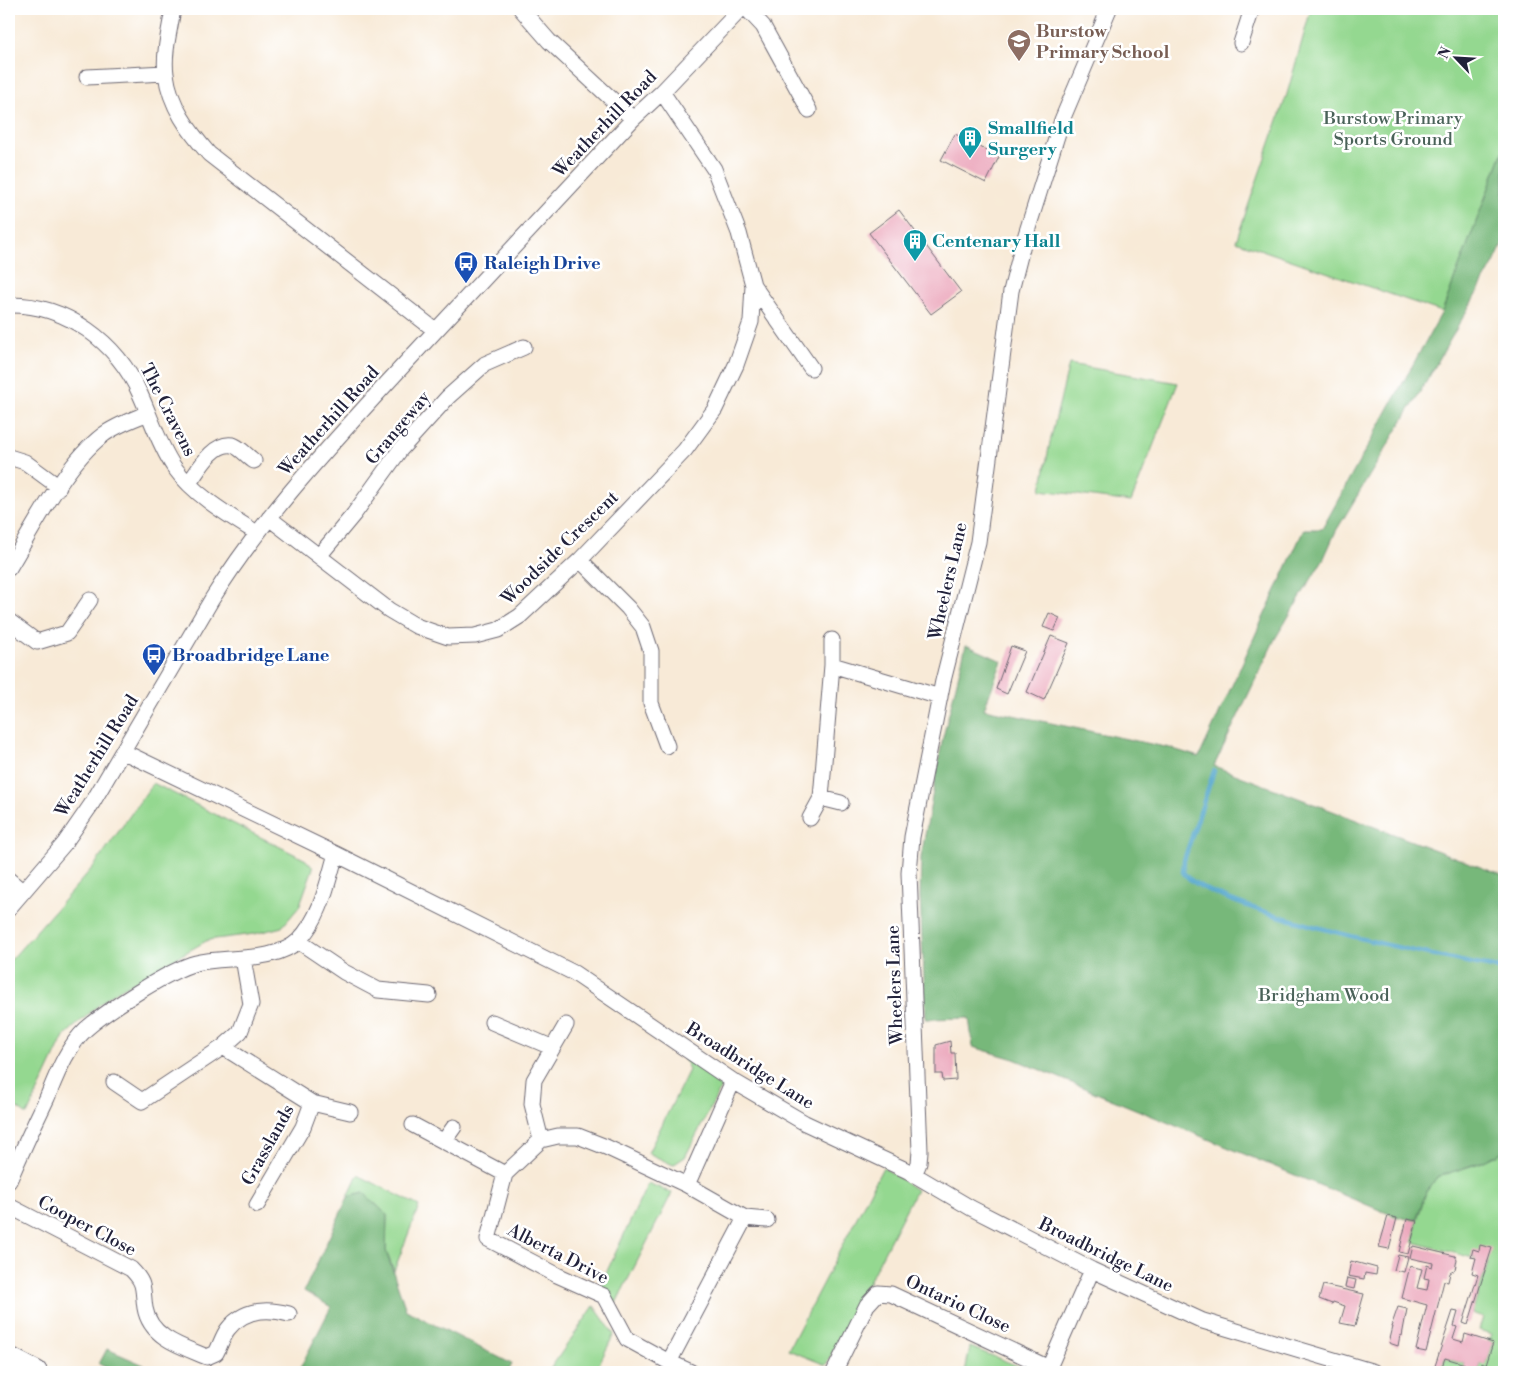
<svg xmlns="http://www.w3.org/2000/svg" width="1513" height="1381" viewBox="0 0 1513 1381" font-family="'Libre Bodoni',serif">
  <rect width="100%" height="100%" fill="#fff"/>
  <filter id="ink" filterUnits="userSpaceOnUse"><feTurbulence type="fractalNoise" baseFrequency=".02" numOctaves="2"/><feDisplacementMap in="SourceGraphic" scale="10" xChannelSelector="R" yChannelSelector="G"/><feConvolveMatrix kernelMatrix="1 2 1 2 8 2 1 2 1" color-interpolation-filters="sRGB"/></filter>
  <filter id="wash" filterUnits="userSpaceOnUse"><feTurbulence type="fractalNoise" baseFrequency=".0096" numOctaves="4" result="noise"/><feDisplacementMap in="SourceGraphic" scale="20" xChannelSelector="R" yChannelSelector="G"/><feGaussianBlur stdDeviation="1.12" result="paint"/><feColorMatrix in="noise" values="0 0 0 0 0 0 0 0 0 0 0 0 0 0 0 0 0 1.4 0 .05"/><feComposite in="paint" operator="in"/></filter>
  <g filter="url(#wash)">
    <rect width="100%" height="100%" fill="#f8ead7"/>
    <path fill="#94d890" stroke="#5b7d66" d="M 1311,9 L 1504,10 L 1504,148 L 1442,312 L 1236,241 L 1287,94 Z
      M 1069,364 L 1178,383 L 1131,502 L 1041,490 L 1050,442 Z
      M 153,783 L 306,860 L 313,868 L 299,907 L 282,927 L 254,934 L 208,940 L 109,996 L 64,1036 L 27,1115 L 9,1102 L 9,962 L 94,866 Z
      M 678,1045 L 724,1082 L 685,1157 L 673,1165 L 648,1153 L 689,1070 Z
      M 1502,1152 L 1504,1152 L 1504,1372 L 1478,1372 L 1481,1363 L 1486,1364 L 1493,1343 L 1488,1341 L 1491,1334 L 1479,1330 L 1483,1317 L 1472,1313 L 1488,1262 L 1413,1242 L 1417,1221 L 1426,1192 L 1437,1177 L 1480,1163 Z
      M 883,1167 L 916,1190 L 826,1365 L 788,1350 Z
      M 358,1175 L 419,1206 L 394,1271 L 386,1251 L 387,1215 L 364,1193 L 348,1197 Z
      M 648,1183 L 672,1193 L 615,1305 L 601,1284 Z
      M 594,1306 L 614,1334 L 595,1372 L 548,1372 Z
      M 970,1347 L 1028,1370 L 1028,1372 L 965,1372 Z
      M 1445,1358 L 1465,1364 L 1464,1370 L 1471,1372 L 1440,1372 Z"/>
    <path fill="#77b87a" stroke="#4c6d5a" d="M 1504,148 L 1504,241 L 1494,263 L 1429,377 L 1336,531 L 1324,558 L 1275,639 L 1214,766 L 1504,876 L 1504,1144 L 1502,1152 L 1484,1161 L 1437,1177 L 1426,1192 L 1416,1221 L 1394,1216 L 1014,1059 L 973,1047 L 969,1018 L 926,1019 L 920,896 L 921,857 L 943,737 L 966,645 L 1002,661 L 984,709 L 1170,748 L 1199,757 L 1304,529 L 1322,529 L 1442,312 Z
      M 364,1193 L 387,1215 L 386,1251 L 406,1310 L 512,1364 L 508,1372 L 298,1372 L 331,1307 L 304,1291 L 348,1197 Z
      M 107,1349 L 160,1372 L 115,1372 L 99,1364 Z"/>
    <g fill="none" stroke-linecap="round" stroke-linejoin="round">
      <path stroke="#50a4cb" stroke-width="4.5" d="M 1214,771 L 1184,860 L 1183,872 C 1206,909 1453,961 1504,969"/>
    </g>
    <g id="blocks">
      <path fill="#eca9bd" d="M 955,134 L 999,157 L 986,183 L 941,160 Z
        M 899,210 L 961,292 L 931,314 L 869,233 Z
        M 1049,613 L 1060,618 L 1054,631 L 1043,627 Z
        M 1051,636 L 1069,643 L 1044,700 L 1027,692 Z
        M 1011,646 L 1025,651 L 1007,694 L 996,689 Z
        M 950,1041 L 951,1053 L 955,1053 L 956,1080 L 943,1081 L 942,1074 L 936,1074 L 936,1045 Z
        M 1388,1216 L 1397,1218 L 1389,1249 L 1379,1247 Z
        M 1407,1219 L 1417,1221 L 1408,1254 L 1399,1252 Z
        M 1480,1245 L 1492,1248 L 1468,1325 L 1463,1323 L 1478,1275 L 1472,1273 L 1476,1258 L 1471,1257 L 1473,1249 L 1479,1251 Z
        M 1413,1246 L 1455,1256 L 1457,1259 L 1455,1270 L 1450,1273 L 1448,1282 L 1444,1281 L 1426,1352 L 1416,1350 L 1427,1305 L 1402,1298 L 1410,1266 L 1422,1269 L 1417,1288 L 1427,1290 L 1429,1279 L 1424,1278 L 1427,1265 L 1432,1267 L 1433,1263 L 1410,1258 Z
        M 1398,1255 L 1408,1257 L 1404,1272 L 1394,1270 Z
        M 1351,1261 L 1377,1268 L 1376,1275 L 1365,1273 L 1364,1279 L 1348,1276 Z
        M 1347,1278 L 1356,1280 L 1354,1289 L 1345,1287 Z
        M 1323,1285 L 1364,1294 L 1355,1326 L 1340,1323 L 1345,1306 L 1333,1302 L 1332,1304 L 1319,1299 Z
        M 1398,1307 L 1407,1309 L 1402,1336 L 1400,1335 L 1398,1346 L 1389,1343 L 1393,1327 L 1391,1327 Z
        M 1453,1311 L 1458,1312 L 1454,1326 L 1457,1327 L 1453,1339 L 1463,1342 L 1465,1334 L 1493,1343 L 1486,1365 L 1481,1363 L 1478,1372 L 1464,1368 L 1465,1364 L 1445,1358 L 1440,1372 L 1433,1372 Z"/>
    </g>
  </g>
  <g filter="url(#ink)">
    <use href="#blocks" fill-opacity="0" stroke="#6d6872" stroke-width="1"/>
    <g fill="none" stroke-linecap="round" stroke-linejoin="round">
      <g stroke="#6d6872" stroke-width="17">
        <path id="minor" d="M 173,9 C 170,29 163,54 166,74 C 170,106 189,131 209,154 L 435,330
          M 521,9 L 549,41 L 633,119
          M 747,9 L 763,26 L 809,110
          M 1241,43 L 1252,9
          M 87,77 L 165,73
          M 753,285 L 811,368
          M 9,305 C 66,304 117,342 140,394 C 151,418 159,445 174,467 C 194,495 228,515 257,533
          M 9,457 L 25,462 L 59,487
          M 189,483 C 198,471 213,442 232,445 C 239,446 248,457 254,461
          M 269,518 L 389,610 L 416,626 L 448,637 L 475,636 L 498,630 L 520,616 L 580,560 L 685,450 L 715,409 L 736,365 L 751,322 L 753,285 L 739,233 L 714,169 L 662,92
          M 319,556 L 354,514 L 400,450 L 448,397 L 485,364 L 524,347
          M 580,560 L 628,608 L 643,627 L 651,651 L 651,703 L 667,746
          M 9,568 C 34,527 65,464 103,435 C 116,425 134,419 148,413
          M 9,621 L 37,642 L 67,633 L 90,600
          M 832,640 L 832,665
          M 124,752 L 336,854 L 574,973 L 733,1081 L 805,1123 L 908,1171 L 971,1208 L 1092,1270 L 1203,1321 L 1374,1372
          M 841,803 L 821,798 L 832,665 L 940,697
          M 810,818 L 821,798
          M 9,880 L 23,892
          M 9,908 L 64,844 L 91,805 L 212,599 C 261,520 325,451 388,382 C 469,294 551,207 633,119 L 662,92 L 741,9
          M 298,941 L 344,972 L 378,990 L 429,995
          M 492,1022 L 551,1047
          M 223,1047 L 312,1103 L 350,1112
          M 114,1082 L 142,1101 L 223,1047 L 240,1032 L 251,1004 L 243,958
          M 413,1125 L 505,1174
          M 541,1140 L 532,1104 L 534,1080 L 566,1025
          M 444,1141 L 454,1127
          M 914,1175 L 919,1163 L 920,1151 L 909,873 L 912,837 L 943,681 L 978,542 L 1011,291 L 1023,244 L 1062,120 L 1109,9
          M 9,1181 C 21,1153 34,1125 47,1098 C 57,1074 67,1047 86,1029 C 108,1010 169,970 196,963 C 226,956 276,963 299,940 C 321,917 327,884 336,854
          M 687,1185 L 733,1081
          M 257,1205 L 303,1127 L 312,1103
          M 9,1206 L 131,1269 C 146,1284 142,1288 145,1308 C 150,1338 183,1347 207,1357 L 216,1353 C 220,1346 223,1335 228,1329 C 244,1309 267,1308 289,1314
          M 745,1218 L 669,1362 L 627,1339 L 604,1296 L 557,1275 L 488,1239 L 505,1174 L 541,1140 L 558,1136 L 578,1136 L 606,1147 L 687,1185 L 745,1218 L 767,1220
          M 669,1362 L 691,1372
          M 834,1372 L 867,1305 L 878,1293 L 891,1294 L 1049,1368
          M 1047,1372 L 1092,1270"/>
      </g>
      <g stroke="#6d6872" stroke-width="24">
        <path id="highway" d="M 9,1358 L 36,1372"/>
      </g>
      <use href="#minor" stroke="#fff" stroke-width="15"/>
      <use href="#highway" stroke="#fff" stroke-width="22"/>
    </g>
  </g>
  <defs>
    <g id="school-pin" transform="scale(1.25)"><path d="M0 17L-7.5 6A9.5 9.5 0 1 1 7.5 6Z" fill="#8d6e63" stroke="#fff"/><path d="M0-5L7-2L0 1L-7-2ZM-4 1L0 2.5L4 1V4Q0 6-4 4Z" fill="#fff"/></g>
    <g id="building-pin" transform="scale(1.25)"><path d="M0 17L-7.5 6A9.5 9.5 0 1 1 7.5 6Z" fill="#0f9aa8" stroke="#fff"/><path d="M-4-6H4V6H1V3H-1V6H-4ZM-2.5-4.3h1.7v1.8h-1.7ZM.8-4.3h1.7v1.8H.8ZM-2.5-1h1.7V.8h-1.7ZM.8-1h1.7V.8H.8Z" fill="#fff"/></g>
    <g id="bus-pin" transform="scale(1.25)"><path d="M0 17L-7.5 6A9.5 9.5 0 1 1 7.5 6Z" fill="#1a4fb4" stroke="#fff"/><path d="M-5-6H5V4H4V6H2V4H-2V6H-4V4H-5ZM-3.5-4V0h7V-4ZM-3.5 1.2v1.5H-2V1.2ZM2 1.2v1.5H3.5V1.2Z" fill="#fff"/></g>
  </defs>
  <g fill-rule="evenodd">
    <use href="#school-pin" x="1019" y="41"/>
    <use href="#building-pin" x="970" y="138"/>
    <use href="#building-pin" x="915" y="241"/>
    <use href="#bus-pin" x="466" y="263"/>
    <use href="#bus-pin" x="154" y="655"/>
  </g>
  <g text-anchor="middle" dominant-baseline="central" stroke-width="5" stroke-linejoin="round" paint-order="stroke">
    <g font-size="18" font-weight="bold" fill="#785e54" stroke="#fff" text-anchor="start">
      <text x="1036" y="31">Burstow<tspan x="1036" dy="21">Primary School</tspan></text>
    </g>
    <g font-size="18" fill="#4a6259" stroke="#fff">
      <text x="1393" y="118">Burstow Primary<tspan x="1393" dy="21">Sports Ground</tspan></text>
      <text x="1324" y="995">Bridgham Wood</text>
    </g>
    <g font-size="18" fill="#22223b" stroke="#fff">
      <text transform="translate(605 124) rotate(-46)">Weatherhill Road</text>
      <text transform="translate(168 410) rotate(63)">The Cravens</text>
      <text transform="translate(329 421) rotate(-48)">Weatherhill Road</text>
      <text transform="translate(398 428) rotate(-50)">Grangeway</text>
      <text transform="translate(560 548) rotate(-44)">Woodside Crescent</text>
      <text transform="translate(948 581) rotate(-77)">Wheelers Lane</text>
      <text transform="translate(97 756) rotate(-58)">Weatherhill Road</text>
      <text transform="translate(895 985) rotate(-92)">Wheelers Lane</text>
      <text transform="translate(750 1066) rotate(32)">Broadbridge Lane</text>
      <text transform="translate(268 1145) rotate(-61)">Grasslands</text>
      <text transform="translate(87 1226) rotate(28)">Cooper Close</text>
      <text transform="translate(558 1254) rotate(27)">Alberta Drive</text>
      <text transform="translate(1106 1255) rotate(26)">Broadbridge Lane</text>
      <text transform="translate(958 1304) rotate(25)">Ontario Close</text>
    </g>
    <g font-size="18" font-weight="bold" fill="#0d838f" stroke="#fff" text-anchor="start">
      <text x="988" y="128">Smallfield<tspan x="988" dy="21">Surgery</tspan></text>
      <text x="932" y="241">Centenary Hall</text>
    </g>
    <g font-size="18" font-weight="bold" fill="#164399" stroke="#fff" text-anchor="start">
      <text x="484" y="263">Raleigh Drive</text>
      <text x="172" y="655">Broadbridge Lane</text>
    </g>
  </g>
  <rect width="1513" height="1381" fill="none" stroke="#fff" stroke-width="30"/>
  <g transform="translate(1456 58) rotate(295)" stroke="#ffffff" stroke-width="4" paint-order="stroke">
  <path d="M0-4L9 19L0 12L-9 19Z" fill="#22223b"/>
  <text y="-8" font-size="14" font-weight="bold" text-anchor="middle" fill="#22223b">N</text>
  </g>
</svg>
